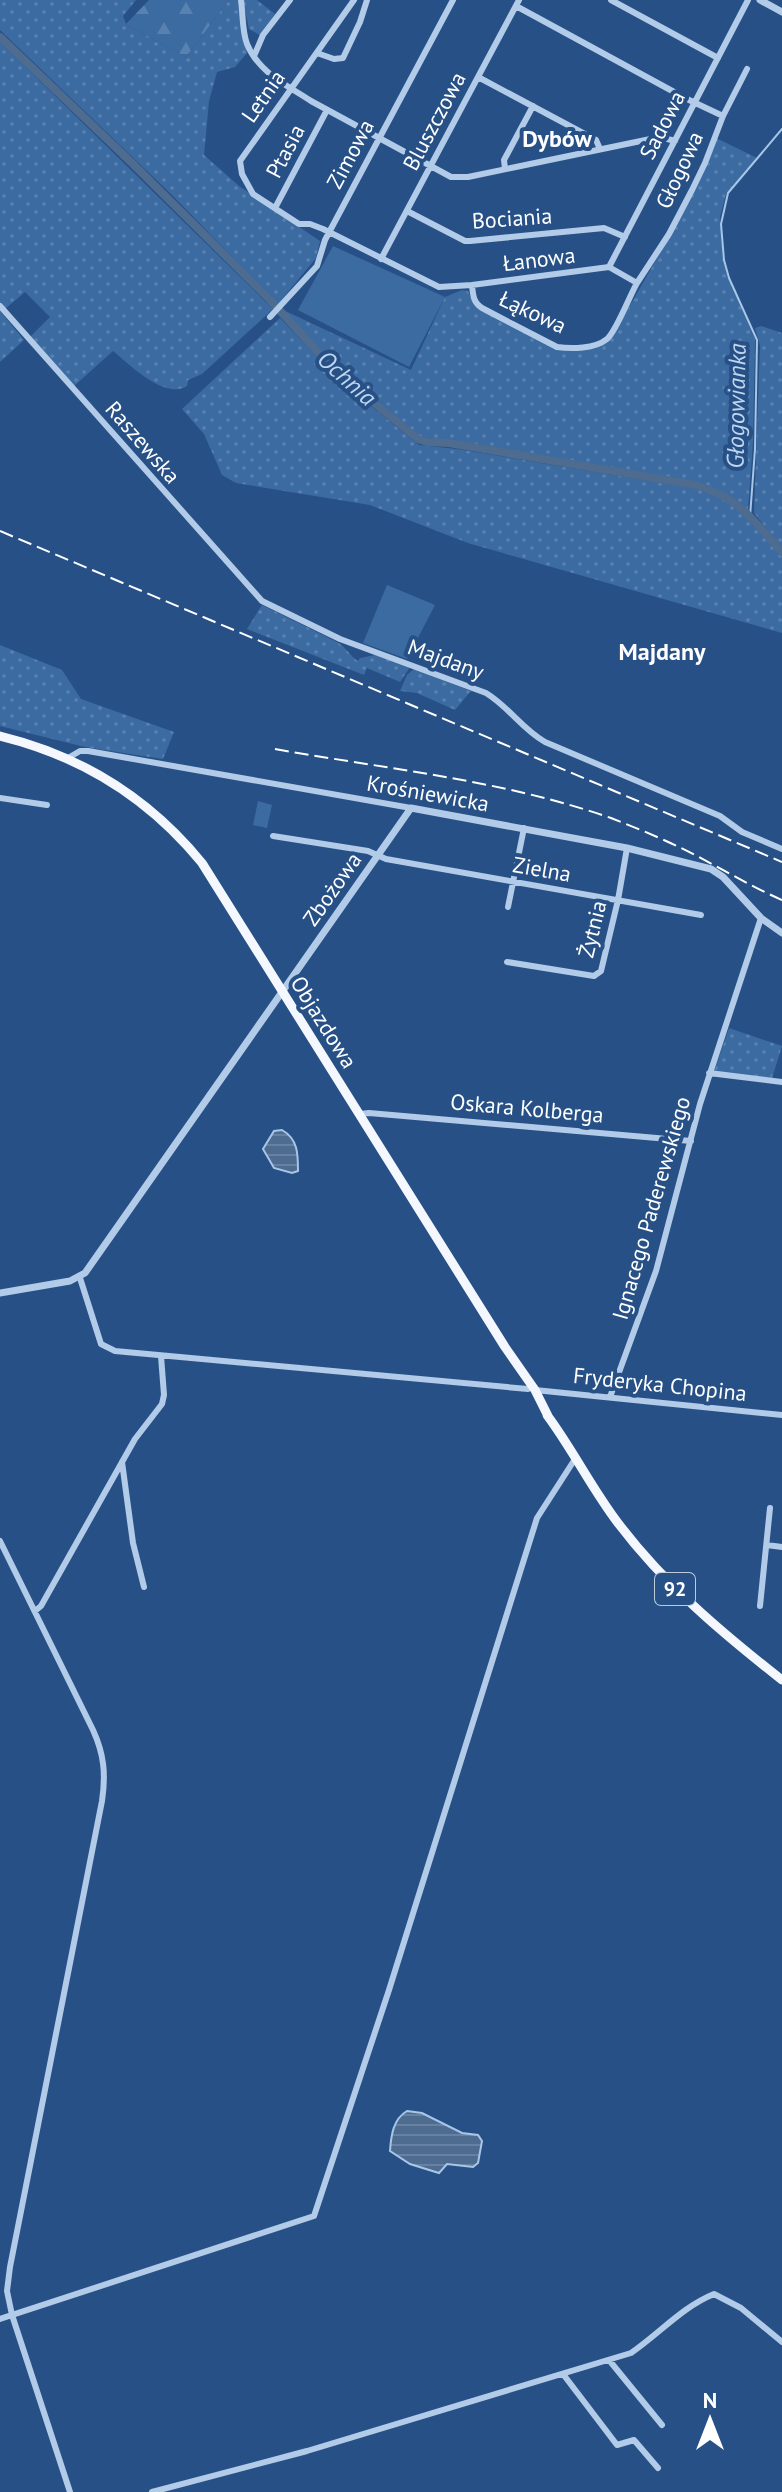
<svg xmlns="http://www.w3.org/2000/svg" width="782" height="2492" viewBox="0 0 782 2492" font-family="'PT Sans',sans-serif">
  <defs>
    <pattern id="grass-dots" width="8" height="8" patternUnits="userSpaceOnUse" patternTransform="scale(2)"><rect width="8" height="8" fill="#3c6ba2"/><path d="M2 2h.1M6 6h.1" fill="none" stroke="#5981b0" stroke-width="1.8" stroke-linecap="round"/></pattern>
    <pattern id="forest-firs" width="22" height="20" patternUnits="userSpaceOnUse" patternTransform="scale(2)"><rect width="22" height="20" fill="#3c6ba2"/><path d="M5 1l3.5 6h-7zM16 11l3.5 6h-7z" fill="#5981b0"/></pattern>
    <pattern id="water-rules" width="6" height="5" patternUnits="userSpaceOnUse" patternTransform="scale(2)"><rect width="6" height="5" fill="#4e6b90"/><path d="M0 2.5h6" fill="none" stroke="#6981a1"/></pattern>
  </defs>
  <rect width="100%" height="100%" fill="#275186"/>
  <path fill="url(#grass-dots)" d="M 0,0 L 136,0 L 123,16 L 126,24 L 186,57 L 229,0 L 239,0 L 242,32 L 247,53 L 235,67 L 217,72 L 209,101 L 204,155 L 239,186 L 320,241 L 316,258 L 278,304 L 172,195 L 0,30 Z
    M 243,0 L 257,0 L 275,14 L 260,35 L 249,29 Z
    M 0,42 L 273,309 L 202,374 L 188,380 L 187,386 C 165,400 130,365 113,351 L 73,387 L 29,338 L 50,317 L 25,292 L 5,309 L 0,302 Z
    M 716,138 L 757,158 L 726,194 L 720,217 L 723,260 L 728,277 L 755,339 L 753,442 L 748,510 L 724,493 L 702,484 L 416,436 L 377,402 L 358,388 L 281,309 L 411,370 L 445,297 L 462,290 L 468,291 L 475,306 L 517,329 L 567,350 L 604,345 L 612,337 L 672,232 Z
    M 0,311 L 24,340 L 0,362 Z
    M 280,318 L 341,382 L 419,445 L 457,449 L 697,489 L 721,497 L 739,510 L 782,555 L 782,633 L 468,543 L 370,505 L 236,483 L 222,475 L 204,434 L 182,409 Z
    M 761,326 L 782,333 L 782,548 L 754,513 L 760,346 L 755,328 Z
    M 262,605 L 337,642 C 346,647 350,656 358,661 L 360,658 L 375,655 L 410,667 L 400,682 L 367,668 L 364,675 L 247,629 Z
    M 0,645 L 62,670 L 81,699 L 174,732 L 163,759 L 85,747 L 0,726 Z
    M 414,669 L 473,692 L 470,692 L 455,710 L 417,693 L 400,691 L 407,675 Z
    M 729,1028 L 782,1046 L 772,1078 L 714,1072 Z"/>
  <path fill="url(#forest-firs)" d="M 149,0 L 229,0 L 186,57 L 126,24 Z"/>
  <path fill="#3c6ba2" d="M 333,246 L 445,297 L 409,367 L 298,310 Z
    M 387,585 L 435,605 L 407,659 L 363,643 Z
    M 258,801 L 272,805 L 267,828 L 253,825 Z"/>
  <path fill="url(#water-rules)" stroke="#a7c6e8" stroke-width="2" d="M 282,1130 C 298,1139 298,1154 298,1171 L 292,1173 L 274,1168 L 263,1149 L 274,1131 Z
    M 407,2111 L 422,2113 L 462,2133 L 478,2135 L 482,2141 L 478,2163 L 473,2167 L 447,2164 L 439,2173 L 410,2164 L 390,2151 C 391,2136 393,2119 407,2111 Z"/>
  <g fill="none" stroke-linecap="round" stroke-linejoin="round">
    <path stroke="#a7c6e8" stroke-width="2" d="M 750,517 L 755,449 L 757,340 L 729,278 L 724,260 L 721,224 L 728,193 L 782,129"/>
    <path stroke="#4e6b90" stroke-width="8" d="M 0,37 L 131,162 L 269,299 L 337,373 L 418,439 L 427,442 L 449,443 L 695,485 C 739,497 752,519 782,552"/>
    <path stroke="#b2cbe8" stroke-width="6" d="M 241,0 C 243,14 242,31 247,44 C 259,73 287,85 311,101 L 451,177 L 468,177 L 660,137 L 675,141
      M 354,0 L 240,161 L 242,174 L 253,194 L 299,224 L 310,224 L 323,229 L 439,287 L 472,285 C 473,295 473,302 482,308 L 557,347 C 571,349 595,349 607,339 C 616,332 630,295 637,283 L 609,267
      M 611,0 L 718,58
      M 516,6 L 687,99 L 723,116
      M 317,53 L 334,59 L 343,58 L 360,22 L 367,0
      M 254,56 L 263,35 L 290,0
      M 478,77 L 596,140 L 600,149
      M 505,169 L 504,160 L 533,106
      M 275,208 L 327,110
      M 407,211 L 465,241 L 470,241 L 604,228 L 625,237
      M 381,259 L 519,0
      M 609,267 L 748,0
      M 637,283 L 669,234 L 692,190 L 705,163 L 723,116 L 747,69
      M 472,285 L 609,267
      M 0,306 L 262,601 L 340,639 L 486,693 C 509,707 522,729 545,742 L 720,816 L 742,832 L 782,849
      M 270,317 L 317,266 L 325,240 L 453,0
      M 68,758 L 80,751 L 88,751 L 411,808
      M 0,798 L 47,805
      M 273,836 L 368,851 L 386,859 L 701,915
      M 508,907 L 524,828
      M 507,962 L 594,976 L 601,971 L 618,900 L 627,848
      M 709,1073 L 782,1082
      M 360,1114 L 369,1113 L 691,1141
      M 80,1278 L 101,1344 L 115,1351 L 528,1389
      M 535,1390 L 782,1415
      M 610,1397 L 656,1271 L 700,1104 L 761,918
      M 122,1462 L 133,1543 L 144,1587
      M 0,1541 L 93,1730 C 104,1754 106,1774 102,1801 L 10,2267 L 7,2291 L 12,2315 L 70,2492
      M 767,1545 L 782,1547
      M 760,1606 L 770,1508
      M 35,1611 L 41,1606 L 135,1439 L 162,1404 L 164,1395 L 161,1356
      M 0,2319 L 314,2216 L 389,1990 L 537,1518 L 575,1459
      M 609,2360 L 662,2425
      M 563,2374 L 617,2445 L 634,2440 L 658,2468
      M 152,2492 L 307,2451 L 631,2353 C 659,2334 682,2307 714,2294 L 741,2308 L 782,2342"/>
    <path stroke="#b2cbe8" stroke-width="7" d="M 760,0 L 782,12
      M 0,1293 L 70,1281 L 85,1273 L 411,808 L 627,848 L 711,869 L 723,877 L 761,918 L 782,933"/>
    <path stroke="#f4f8fe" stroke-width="9" d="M 0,736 C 82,756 149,798 202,863 L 505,1347 L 535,1390 L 549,1418
      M 547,1415 C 573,1450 592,1489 618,1523 C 665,1585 721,1632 782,1680"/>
    <path stroke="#fff" stroke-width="2" stroke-dasharray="14 6" stroke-linecap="butt" d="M 0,531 L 782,862
      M 275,749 C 387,769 502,780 611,818 C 639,829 668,841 695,855 C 724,870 752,887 782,900"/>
  </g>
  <g text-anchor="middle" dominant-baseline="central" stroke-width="8" stroke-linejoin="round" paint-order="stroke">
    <rect fill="#275186" stroke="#becbdb" stroke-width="2" x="655" y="1573" width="40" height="32" rx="6"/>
    <g font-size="20" font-weight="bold" fill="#fff">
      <text x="675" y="1589">92</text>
    </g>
    <g font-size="22" fill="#fff" stroke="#275186">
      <text transform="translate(263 96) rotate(-55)">Letnia</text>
      <text transform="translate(434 121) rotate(-62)">Bluszczowa</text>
      <text transform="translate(662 125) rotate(-63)">Sadowa</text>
      <text transform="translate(285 151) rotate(-62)">Ptasia</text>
      <text transform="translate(350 154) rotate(-62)">Zimowa</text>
      <text transform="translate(679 170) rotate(-65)">Głogowa</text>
      <text transform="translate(512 218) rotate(-4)">Bociania</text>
      <text transform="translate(539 259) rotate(-7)">Łanowa</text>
      <text transform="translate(533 312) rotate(25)">Łąkowa</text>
      <text transform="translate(143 442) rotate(49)">Raszewska</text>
      <text transform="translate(446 659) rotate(20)">Majdany</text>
      <text transform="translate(428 793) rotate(10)">Krośniewicka</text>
      <text transform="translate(542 869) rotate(10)">Zielna</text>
      <text transform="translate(332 889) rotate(-55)">Zbożowa</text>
      <text transform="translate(592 929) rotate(-76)">Żytnia</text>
      <text transform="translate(324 1022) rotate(58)">Objazdowa</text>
      <text transform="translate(527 1108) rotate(5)">Oskara Kolberga</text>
      <text transform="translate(651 1208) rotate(-74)">Ignacego Paderewskiego</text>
      <text transform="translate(660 1384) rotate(6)">Fryderyka Chopina</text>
    </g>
    <g font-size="24" font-weight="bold" fill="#fff" stroke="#275186">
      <text x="557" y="138">Dybów</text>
      <text x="662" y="651">Majdany</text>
    </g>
    <g font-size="24" font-style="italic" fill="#bed5ef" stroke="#275186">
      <text transform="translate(347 378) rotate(42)">Ochnia</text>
      <text transform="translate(736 406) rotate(-89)">Głogowianka</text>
    </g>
  </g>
  <g transform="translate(710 2420)" stroke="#275186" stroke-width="6" paint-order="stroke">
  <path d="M0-6L14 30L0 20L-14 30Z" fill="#ffffff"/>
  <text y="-12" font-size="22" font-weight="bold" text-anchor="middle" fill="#ffffff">N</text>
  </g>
</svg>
